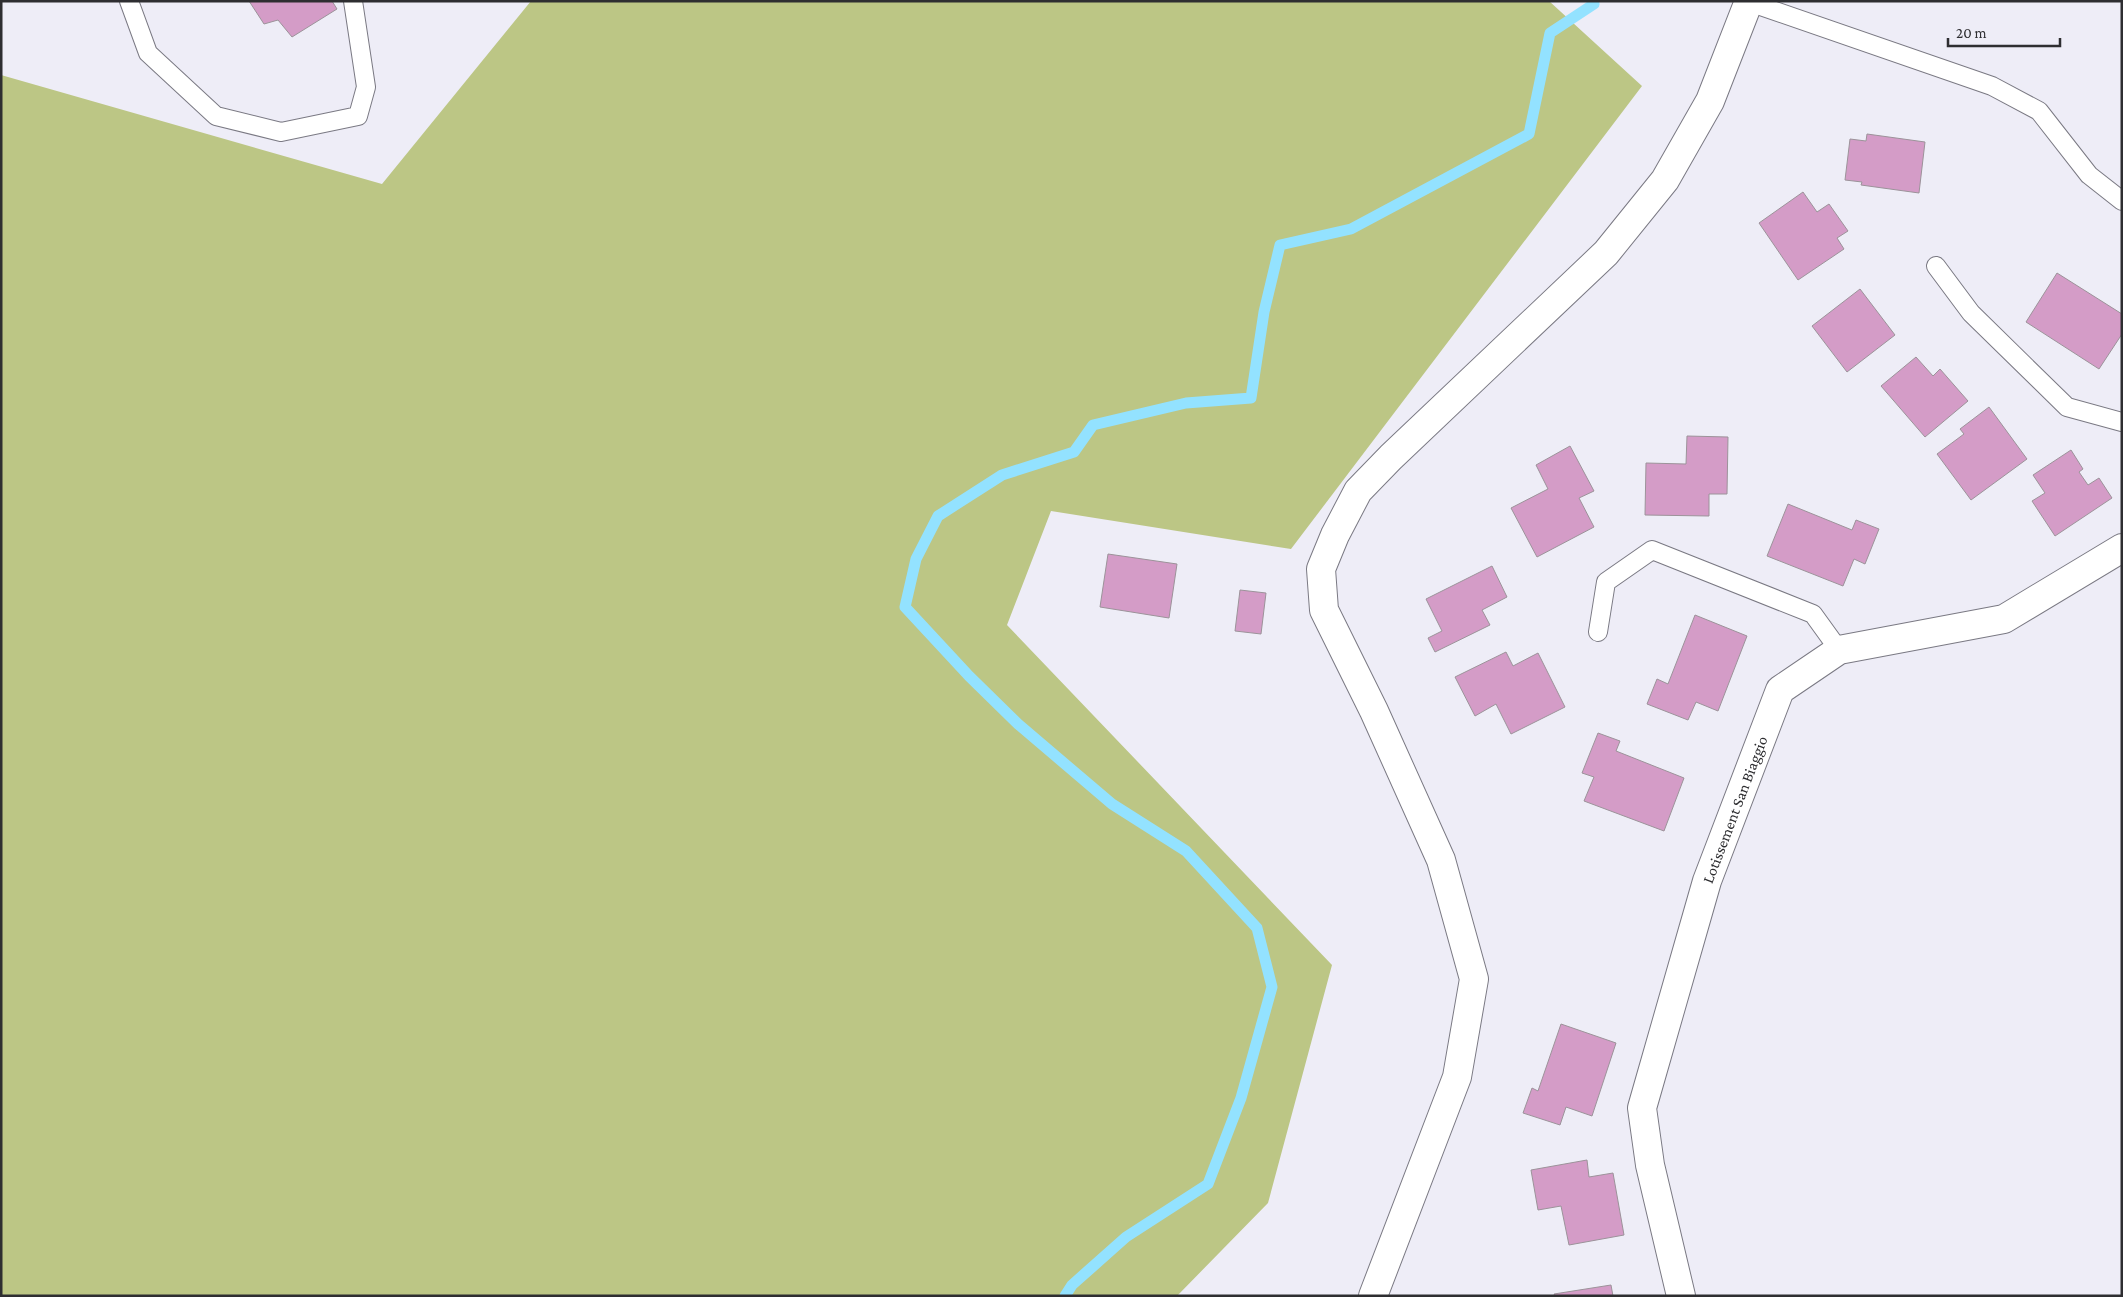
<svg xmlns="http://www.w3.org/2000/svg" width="2123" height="1297" viewBox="0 0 2123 1297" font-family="'Crimson Pro',serif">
  <rect width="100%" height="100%" fill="#eeedf7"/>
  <path fill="#bcc685" d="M 531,1 L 1549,1 L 1642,86 L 1291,549 L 1051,511 L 1007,625 L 1332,965 L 1268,1203 L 1177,1296 L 1,1296 L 1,75 L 382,184 Z"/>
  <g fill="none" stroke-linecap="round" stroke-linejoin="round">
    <path stroke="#93e2ff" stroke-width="11" d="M 1065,1296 L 1072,1285 L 1126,1237 L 1208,1184 L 1241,1098 L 1272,987 L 1257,928 L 1186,851 L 1112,804 L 1018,724 L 969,676 L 905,607 L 916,559 L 938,516 L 1002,475 L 1074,452 L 1093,425 L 1186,403 L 1251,398 L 1264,312 L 1280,245 L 1351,229 L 1529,134 L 1550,33 L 1594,4 L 1593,1"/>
  </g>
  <path fill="#d49cc7" stroke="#9c939a" d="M 249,1 L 332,1 L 337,9 L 292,37 L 278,20 L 264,24 Z
    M 1867,134 L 1925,142 L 1919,193 L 1861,185 L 1862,182 L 1845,180 L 1850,139 L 1866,141 Z
    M 1803,192 L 1817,212 L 1829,204 L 1848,231 L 1837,238 L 1844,249 L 1798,280 L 1759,223 Z
    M 2057,273 L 2122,314 L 2122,334 L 2099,369 L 2026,322 Z
    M 1860,289 L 1895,335 L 1847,372 L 1812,326 Z
    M 1916,357 L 1933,376 L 1940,369 L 1968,401 L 1925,437 L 1881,386 Z
    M 1989,407 L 2027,459 L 1971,500 L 1937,454 L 1964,434 L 1960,429 Z
    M 1687,436 L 1728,437 L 1727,494 L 1709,494 L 1709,516 L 1645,515 L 1646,463 L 1686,464 Z
    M 1570,446 L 1594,491 L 1579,498 L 1594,527 L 1537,557 L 1511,508 L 1548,489 L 1536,465 Z
    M 2071,450 L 2083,469 L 2079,472 L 2088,485 L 2099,478 L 2112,498 L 2055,536 L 2032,501 L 2045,493 L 2033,475 Z
    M 1788,504 L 1852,530 L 1856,520 L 1879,529 L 1865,564 L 1854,559 L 1843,586 L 1767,556 Z
    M 1108,554 L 1177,564 L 1169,618 L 1100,607 Z
    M 1492,566 L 1507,597 L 1482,610 L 1490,625 L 1435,652 L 1428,638 L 1442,631 L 1426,599 Z
    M 1240,590 L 1266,593 L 1261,634 L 1235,631 Z
    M 1695,615 L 1747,636 L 1718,711 L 1696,702 L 1688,720 L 1647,704 L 1657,679 L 1668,684 Z
    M 1506,652 L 1513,666 L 1538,653 L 1565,707 L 1511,734 L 1496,704 L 1475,716 L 1455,677 Z
    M 1598,733 L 1620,741 L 1616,751 L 1684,778 L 1664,831 L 1584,801 L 1594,777 L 1582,773 Z
    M 1561,1024 L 1616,1043 L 1592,1116 L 1566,1107 L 1560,1125 L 1523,1113 L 1532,1088 L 1538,1091 Z
    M 1587,1160 L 1589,1177 L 1613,1173 L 1624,1235 L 1569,1245 L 1561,1206 L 1538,1210 L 1531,1170 Z
    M 1611,1285 L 1613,1296 L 1555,1296 L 1554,1294 Z"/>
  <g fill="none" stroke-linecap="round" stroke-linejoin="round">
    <g stroke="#7a7983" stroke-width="20">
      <path id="service" d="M 129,1 L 148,53 L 216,116 L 281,132 L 358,116 L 366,87 L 353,1
        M 1749,2 L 1992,86 L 2039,111 L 2089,175 L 2122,201
        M 1936,266 L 1971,313 L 2067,407 L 2122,422
        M 1598,632 L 1606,582 L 1652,550 L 1813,614 L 1839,650"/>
    </g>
    <g stroke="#7a7983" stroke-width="30">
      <g id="minor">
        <path id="s1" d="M 1681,1296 L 1650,1165 L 1642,1108 L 1707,881 L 1780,690 L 1839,650 L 2004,619 L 2122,548"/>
      </g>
    </g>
    <g stroke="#7a7983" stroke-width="30">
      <path id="tertiary" d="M 1373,1296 L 1457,1077 L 1474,979 L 1441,860 L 1374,711 L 1324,610 L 1321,569 L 1335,535 L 1358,491 L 1391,457 L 1606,253 L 1665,180 L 1710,101 L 1749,1"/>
    </g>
    <use href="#service" stroke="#fff" stroke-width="18"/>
    <use href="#minor" stroke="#fff" stroke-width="28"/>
    <use href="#tertiary" stroke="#fff" stroke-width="28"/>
  </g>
  <g text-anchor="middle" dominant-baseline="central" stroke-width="4" stroke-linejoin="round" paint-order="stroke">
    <g font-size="16" fill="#2e2e31" stroke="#eeedf7">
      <text stroke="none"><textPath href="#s1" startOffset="505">Lotissement San Biaggio</textPath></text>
    </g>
  </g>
  <rect width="2123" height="1297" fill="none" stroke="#2e2e31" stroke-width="5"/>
  <path d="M1948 38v8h112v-8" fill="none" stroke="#2e2e31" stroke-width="2.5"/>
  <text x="1956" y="38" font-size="15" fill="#2e2e31" stroke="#eeedf7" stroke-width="4" paint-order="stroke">20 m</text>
</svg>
